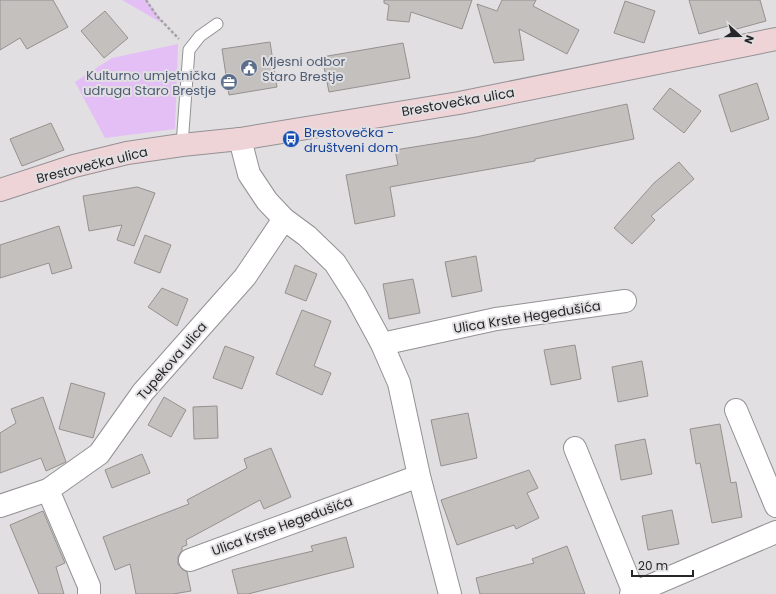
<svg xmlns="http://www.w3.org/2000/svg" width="776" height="594" viewBox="0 0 776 594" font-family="Poppins,sans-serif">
  <rect width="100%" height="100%" fill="#e1dfe2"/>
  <path fill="#e3bff6" d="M 122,0 L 147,0 L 161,20 L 160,22 Z
    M 178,44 L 175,129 L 105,138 L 75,82 L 112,58 Z"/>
  <path fill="#c3c0be" stroke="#94918f" d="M 0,0 L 53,0 L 68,27 L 27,49 L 20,38 L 0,50 Z
    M 384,0 L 472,0 L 462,29 L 411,12 L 409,22 L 387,20 L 389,5 L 384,3 Z
    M 502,0 L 536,0 L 533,6 L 579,30 L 567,54 L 519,29 L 524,60 L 494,63 L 477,4 L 497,11 Z
    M 689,0 L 760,0 L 766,21 L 733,30 L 732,25 L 699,34 Z
    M 625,1 L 655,11 L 644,43 L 614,33 Z
    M 105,11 L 128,38 L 104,58 L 81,31 Z
    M 270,42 L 277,87 L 229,95 L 222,49 Z
    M 403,43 L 410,78 L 329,92 L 322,57 Z
    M 757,83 L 769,119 L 731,132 L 719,95 Z
    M 670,88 L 701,111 L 684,133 L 653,109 Z
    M 627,104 L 634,139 L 535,159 L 535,161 L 390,187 L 395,216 L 355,224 L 346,175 L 398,165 L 395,150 L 476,137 Z
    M 51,123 L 64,150 L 22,166 L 10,139 Z
    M 679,162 L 694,179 L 651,216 L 655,220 L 632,244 L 614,228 L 654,183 Z
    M 137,187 L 155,193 L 134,246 L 117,240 L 122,225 L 89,231 L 83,196 Z
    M 59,226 L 72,268 L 52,274 L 49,263 L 0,278 L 0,245 Z
    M 145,235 L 171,245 L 160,273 L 134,263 Z
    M 476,256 L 482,291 L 452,297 L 445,262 Z
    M 295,265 L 317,274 L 306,301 L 285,293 Z
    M 413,279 L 420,313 L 389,319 L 383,284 Z
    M 162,288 L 188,299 L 177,326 L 148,307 Z
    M 302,310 L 331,321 L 314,366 L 331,373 L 322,395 L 276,374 Z
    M 575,345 L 581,379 L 551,385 L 544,350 Z
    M 225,346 L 254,357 L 242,389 L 213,378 Z
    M 642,361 L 648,396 L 618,402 L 612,367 Z
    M 71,383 L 105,393 L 93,438 L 59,429 Z
    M 43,397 L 66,462 L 46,471 L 41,458 L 0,473 L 0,433 L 16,423 L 11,409 Z
    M 164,397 L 186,410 L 171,437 L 148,425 Z
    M 217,406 L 218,438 L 194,439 L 193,407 Z
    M 468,413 L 477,458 L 441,466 L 431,420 Z
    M 720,424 L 731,483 L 736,482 L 742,517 L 712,523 L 700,463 L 696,464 L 690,429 Z
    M 645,439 L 652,474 L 621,480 L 615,445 Z
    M 271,448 L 291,497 L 264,509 L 260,500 L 186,540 L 187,545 L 182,547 L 182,550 L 178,557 L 178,564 L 182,569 L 187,572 L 191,591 L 173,594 L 136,594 L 130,564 L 115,570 L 103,537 L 189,504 L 187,500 L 247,468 L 244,459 Z
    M 142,454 L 150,473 L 112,488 L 105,470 Z
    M 529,470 L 538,488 L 527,493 L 539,518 L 516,529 L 514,525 L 457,545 L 441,500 Z
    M 672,510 L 679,544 L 648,550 L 642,516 Z
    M 43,511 L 65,563 L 56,567 L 64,594 L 39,594 L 10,525 Z
    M 346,537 L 354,567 L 248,594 L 238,594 L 232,570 L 313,551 L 311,546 Z
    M 567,546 L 585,594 L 480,594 L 476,578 L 534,563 L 532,559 Z"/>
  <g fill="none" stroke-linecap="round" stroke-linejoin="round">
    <g stroke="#939194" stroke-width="13">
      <path id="lane" d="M 182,145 L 189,50 L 200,36 L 217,24"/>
    </g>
    <g stroke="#939194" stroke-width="24">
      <path id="street" d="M 240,139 L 249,174 L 267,201 L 284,219 L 307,236 L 335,263 L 356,296 L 382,344 L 399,383 L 419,476 L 450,594
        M 382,344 L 496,319 L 625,301
        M 736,410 L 776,506
        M 575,448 L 634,593
        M 48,490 L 89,586 L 89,594
        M 0,506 L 48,490 L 99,454 L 143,392 L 245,277 L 284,219
        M 190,560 L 419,476
        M 631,594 L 776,532"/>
    </g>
    <g stroke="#939194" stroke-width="24">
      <path id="secondary" d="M 0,190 L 74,166 L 127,153 L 182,145 L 240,139 L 459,103 L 776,39"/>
    </g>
    <path stroke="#a5a3a6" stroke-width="2.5" stroke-dasharray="3 2" stroke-linecap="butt" d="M 146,0 L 157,16 L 179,39"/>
    <use href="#lane" stroke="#fff" stroke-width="11"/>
    <use href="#street" stroke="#fff" stroke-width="22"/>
    <use href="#secondary" stroke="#efd4d7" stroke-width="22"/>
  </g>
  <defs>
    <g id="civic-disc" transform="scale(0.9)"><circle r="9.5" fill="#5c6f8a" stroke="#e1dfe2"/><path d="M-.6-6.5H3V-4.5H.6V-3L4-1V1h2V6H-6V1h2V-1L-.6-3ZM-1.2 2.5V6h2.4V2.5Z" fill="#fff"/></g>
    <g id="office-disc" transform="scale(0.9)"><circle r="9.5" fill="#5c6f8a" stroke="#e1dfe2"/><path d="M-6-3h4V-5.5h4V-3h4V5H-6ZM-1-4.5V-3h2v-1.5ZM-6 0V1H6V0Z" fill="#fff"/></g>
    <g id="bus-disc" transform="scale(0.9)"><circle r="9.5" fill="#1a4fb4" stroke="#e1dfe2"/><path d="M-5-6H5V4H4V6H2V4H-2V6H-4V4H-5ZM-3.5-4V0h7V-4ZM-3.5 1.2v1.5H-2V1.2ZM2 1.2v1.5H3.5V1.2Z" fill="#fff"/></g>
  </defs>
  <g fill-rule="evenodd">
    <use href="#civic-disc" x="249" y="68"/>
    <use href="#office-disc" x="229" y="82"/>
    <use href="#bus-disc" x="291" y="139"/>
  </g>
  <g text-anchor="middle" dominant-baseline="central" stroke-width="4" stroke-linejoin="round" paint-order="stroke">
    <g font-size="13" fill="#4e5e75" stroke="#e1dfe2" text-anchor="start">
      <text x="262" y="61">Mjesni odbor<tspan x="262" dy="15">Staro Brestje</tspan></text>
      <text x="216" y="75" text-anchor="end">Kulturno umjetnička<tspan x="216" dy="15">udruga Staro Brestje</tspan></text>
    </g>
    <g font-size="13" fill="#272628" stroke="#e1dfe2">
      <text transform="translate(458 102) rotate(-10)">Brestovečka ulica</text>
      <text transform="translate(92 165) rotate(-14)">Brestovečka ulica</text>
      <text transform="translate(527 317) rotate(-9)">Ulica Krste Hegedušića</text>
      <text transform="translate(172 361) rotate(-49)">Tupekova ulica</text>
      <text transform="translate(282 526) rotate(-20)">Ulica Krste Hegedušića</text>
    </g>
    <g font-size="13" fill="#164399" stroke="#e1dfe2" text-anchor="start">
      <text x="304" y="132">Brestovečka -<tspan x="304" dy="15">društveni dom</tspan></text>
    </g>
  </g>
  <g transform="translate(740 36) rotate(111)" stroke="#e1dfe2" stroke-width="3" paint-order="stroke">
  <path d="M0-3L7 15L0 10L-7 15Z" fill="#272628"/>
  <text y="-6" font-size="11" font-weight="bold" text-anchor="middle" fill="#272628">N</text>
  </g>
  <path d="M632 570v6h61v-6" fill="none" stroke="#272628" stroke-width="2"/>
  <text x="638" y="570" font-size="12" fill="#272628" stroke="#e1dfe2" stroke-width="3" paint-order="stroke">20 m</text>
</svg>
